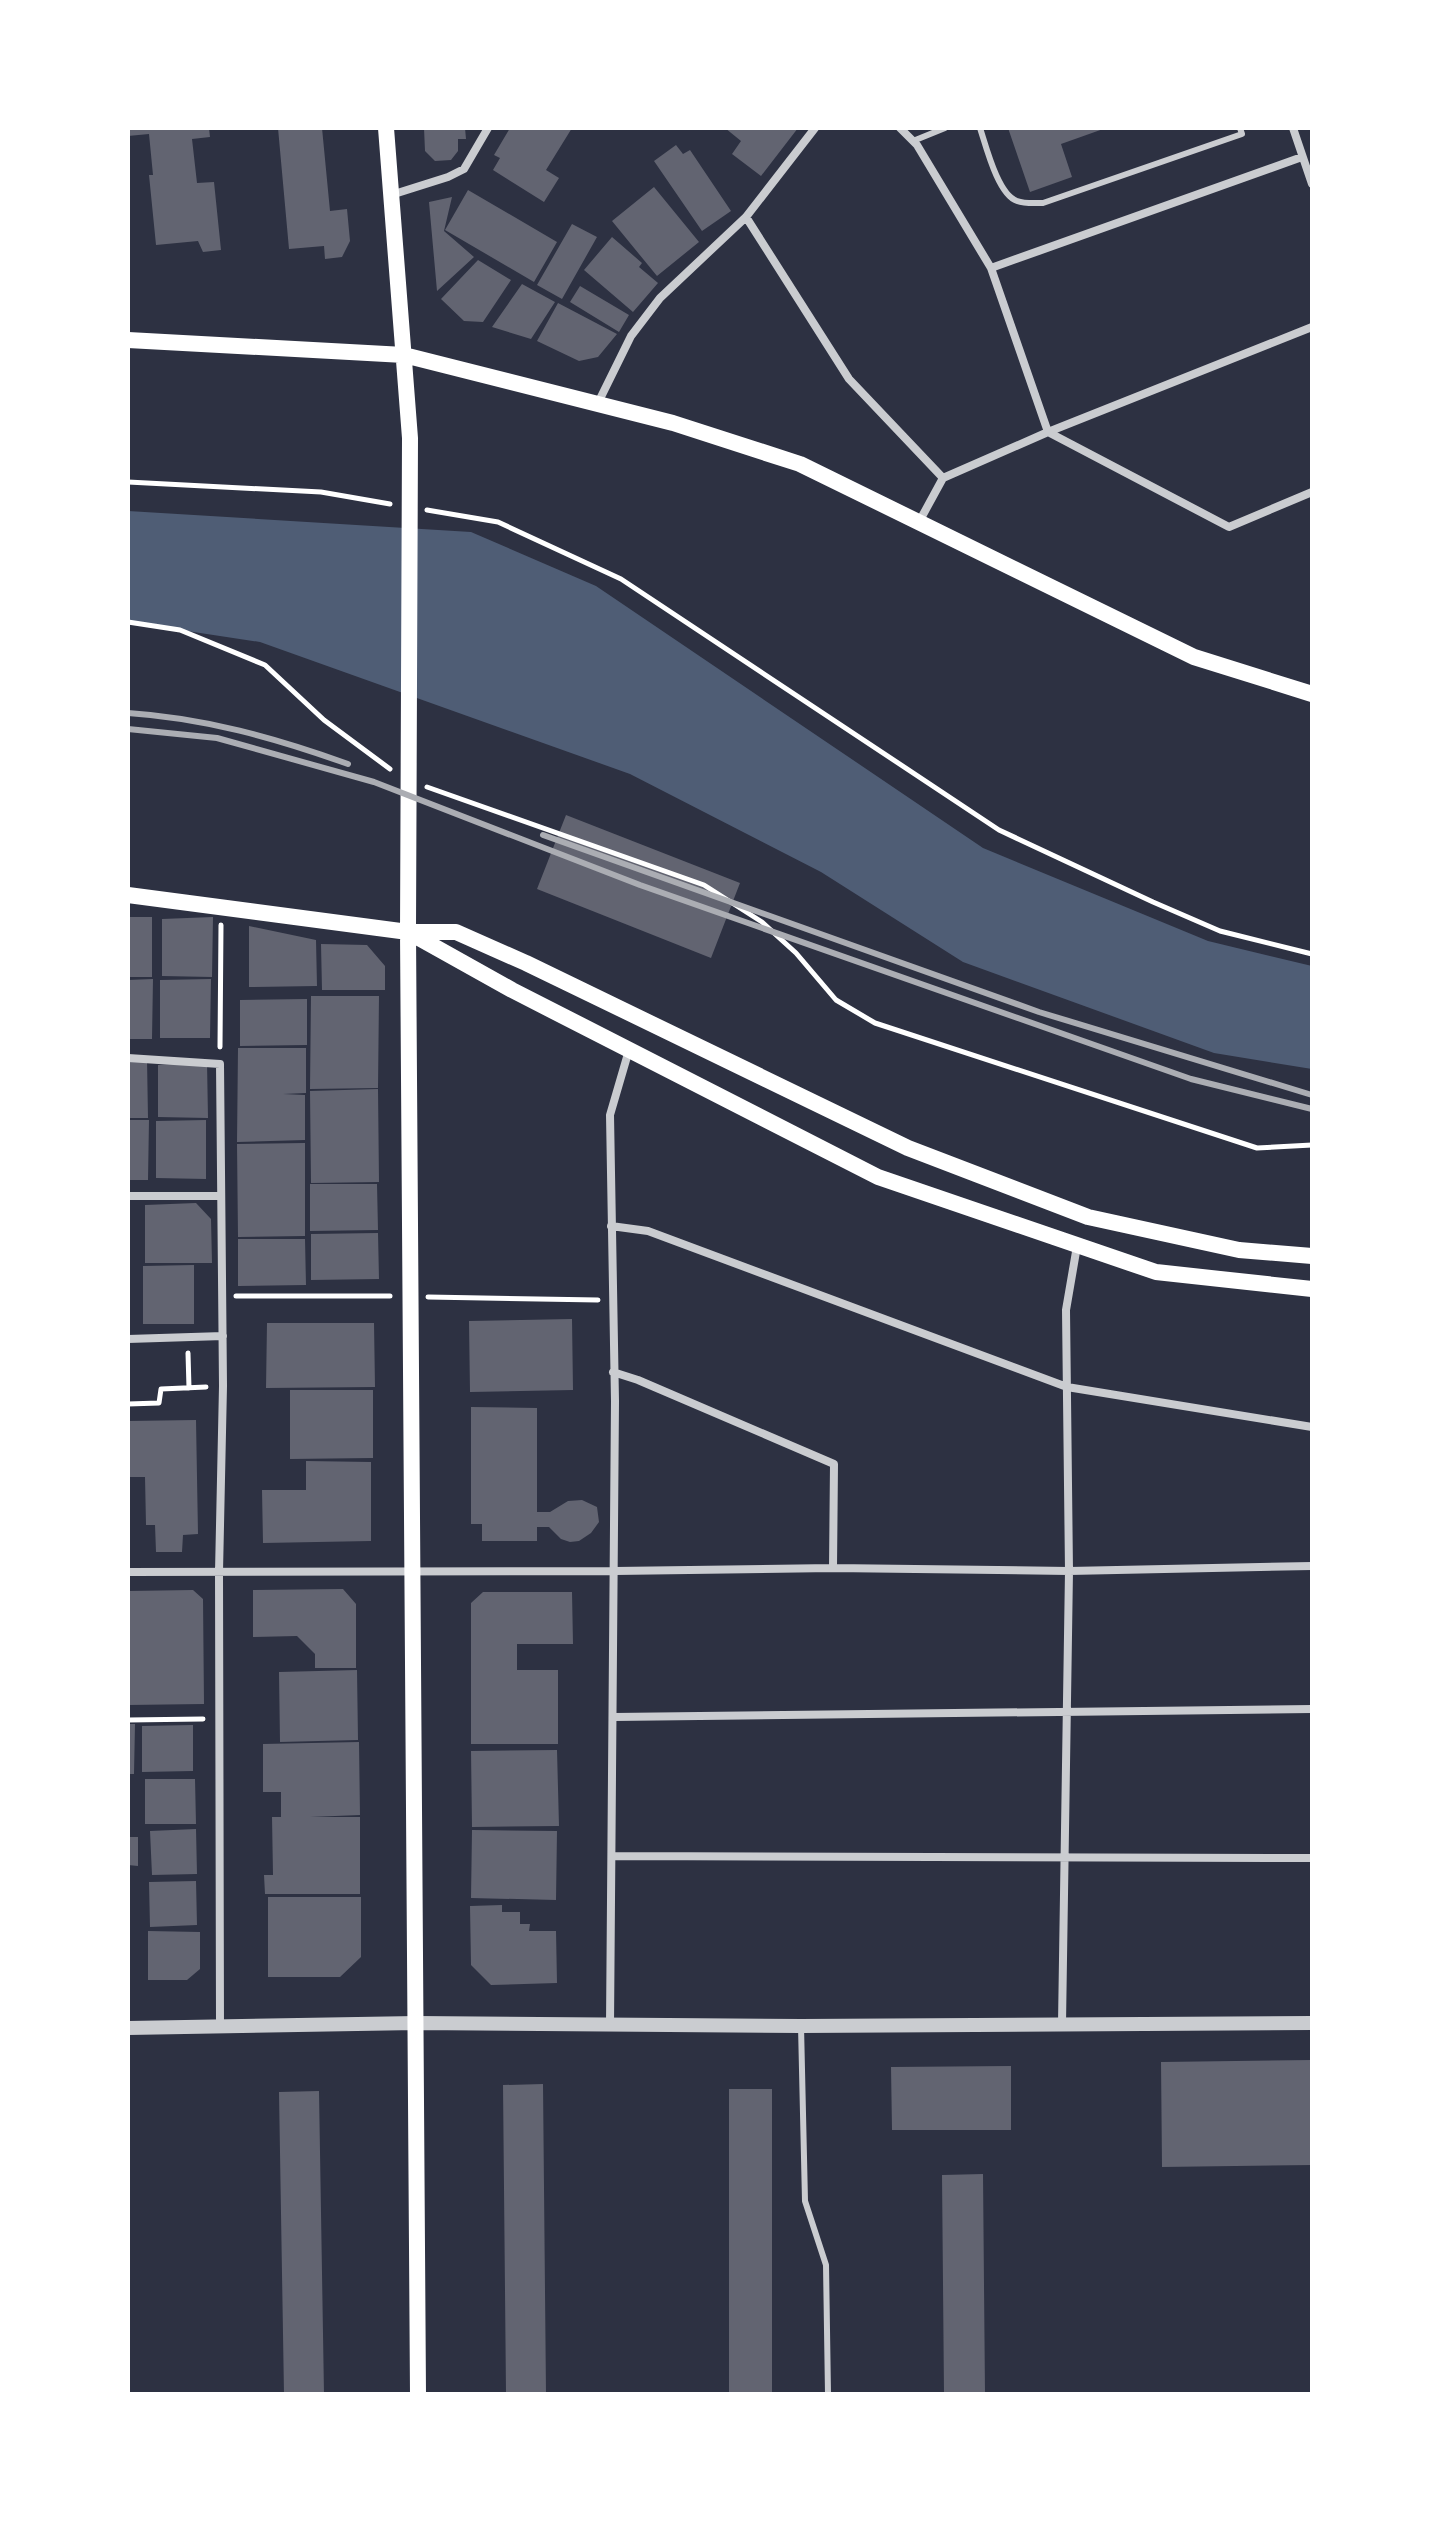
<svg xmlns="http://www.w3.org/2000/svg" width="1440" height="2522" viewBox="0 0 1440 2522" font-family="Manrope,sans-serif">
  <rect width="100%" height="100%" fill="#2d3142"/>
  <path fill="#4f5d75" d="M 128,511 L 471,532 L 596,586 L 983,848 L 1208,941 L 1312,966 L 1312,1069 L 1214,1053 L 963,962 L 821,872 L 630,774 L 260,642 L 128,622 Z"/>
  <path fill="#626471" d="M 128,128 L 209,128 L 210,137 L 192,139 L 197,183 L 214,182 L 221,250 L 203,252 L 198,241 L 156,245 L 149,175 L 153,175 L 149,134 L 128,136 Z
    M 278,128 L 322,128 L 330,211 L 347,209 L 350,241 L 342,257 L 325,259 L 324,246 L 289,249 Z
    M 424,128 L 465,128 L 466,139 L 458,139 L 458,151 L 451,160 L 435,161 L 425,151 Z
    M 510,128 L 572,128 L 546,170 L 559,178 L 544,202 L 493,170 L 500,158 L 494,155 Z
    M 725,128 L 798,128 L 761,176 L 732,154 L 741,141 Z
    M 1008,128 L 1106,128 L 1061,144 L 1072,177 L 1030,192 Z
    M 676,145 L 683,154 L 690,150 L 731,211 L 702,231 L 654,161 Z
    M 654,187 L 699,242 L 657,276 L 612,221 Z
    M 468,190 L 557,242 L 534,282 L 445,230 Z
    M 452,197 L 444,231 L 474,257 L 437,291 L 429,202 Z
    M 572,224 L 597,237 L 562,299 L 537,285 Z
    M 612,237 L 642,263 L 639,267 L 658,283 L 633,312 L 584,270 Z
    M 478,260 L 511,280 L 483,322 L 464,321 L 441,299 Z
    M 522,284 L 555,302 L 531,339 L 492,327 Z
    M 580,286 L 629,315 L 619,332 L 570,302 Z
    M 558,303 L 617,334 L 598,357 L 579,361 L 537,341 Z
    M 566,815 L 740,883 L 711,958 L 537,889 Z
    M 128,917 L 152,917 L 152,977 L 128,977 Z
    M 213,917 L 212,977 L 162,976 L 162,919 Z
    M 249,926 L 316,940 L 317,986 L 249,987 Z
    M 321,944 L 367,945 L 385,966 L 385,990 L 322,990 Z
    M 153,979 L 152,1039 L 128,1039 L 128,980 Z
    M 211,979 L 210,1038 L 160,1038 L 160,980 Z
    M 311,996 L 379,996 L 378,1088 L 310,1089 Z
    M 307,999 L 307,1045 L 240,1046 L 240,1000 Z
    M 238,1048 L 306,1048 L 306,1093 L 283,1094 L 305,1095 L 305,1140 L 237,1142 Z
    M 128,1059 L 147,1059 L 148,1118 L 128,1118 Z
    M 207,1062 L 208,1118 L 158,1117 L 158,1065 Z
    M 378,1089 L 379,1182 L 311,1183 L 310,1091 Z
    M 128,1120 L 149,1120 L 148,1180 L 128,1180 Z
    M 206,1120 L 206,1179 L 156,1178 L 156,1121 Z
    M 305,1143 L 305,1236 L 238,1237 L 237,1144 Z
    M 310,1184 L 377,1184 L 378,1230 L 310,1231 Z
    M 196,1203 L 211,1219 L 212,1263 L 145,1263 L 145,1205 Z
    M 378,1233 L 379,1279 L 311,1280 L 311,1234 Z
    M 238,1239 L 305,1239 L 306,1285 L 238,1286 Z
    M 194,1265 L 194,1324 L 143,1324 L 143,1266 Z
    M 572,1319 L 573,1390 L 470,1392 L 469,1321 Z
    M 267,1323 L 374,1323 L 375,1387 L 266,1388 Z
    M 290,1390 L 373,1390 L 373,1458 L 290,1459 Z
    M 471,1407 L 537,1408 L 537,1512 L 550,1512 L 568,1501 L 582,1500 L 597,1507 L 599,1522 L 591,1533 L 579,1541 L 570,1542 L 561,1539 L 549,1527 L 537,1527 L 537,1541 L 482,1541 L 482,1524 L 471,1524 Z
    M 196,1420 L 198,1534 L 183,1535 L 182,1552 L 156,1552 L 155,1525 L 146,1525 L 145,1477 L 128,1477 L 128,1421 Z
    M 306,1461 L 371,1462 L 371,1541 L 263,1543 L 262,1490 L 306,1490 Z
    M 343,1589 L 356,1604 L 356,1668 L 315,1668 L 315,1654 L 297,1636 L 253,1637 L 253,1590 Z
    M 193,1590 L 203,1599 L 204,1704 L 128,1705 L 128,1591 Z
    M 483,1592 L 572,1592 L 573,1644 L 517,1644 L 517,1670 L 558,1670 L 558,1744 L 471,1744 L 471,1603 Z
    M 357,1670 L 358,1740 L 280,1742 L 279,1672 Z
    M 128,1724 L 135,1724 L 134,1774 L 128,1774 Z
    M 193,1725 L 193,1771 L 142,1772 L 142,1726 Z
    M 359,1742 L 360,1815 L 310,1817 L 360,1817 L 360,1894 L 265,1894 L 264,1875 L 273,1875 L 272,1817 L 281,1817 L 281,1792 L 263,1792 L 263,1744 Z
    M 557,1750 L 559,1826 L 472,1827 L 471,1751 Z
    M 145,1779 L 195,1779 L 196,1824 L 145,1824 Z
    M 196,1829 L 197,1874 L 152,1875 L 150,1831 Z
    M 472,1830 L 557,1831 L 556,1900 L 471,1898 Z
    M 128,1837 L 138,1837 L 138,1866 L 128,1865 Z
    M 196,1881 L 197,1925 L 150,1927 L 149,1882 Z
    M 268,1897 L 361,1897 L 361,1957 L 340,1977 L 268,1977 Z
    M 502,1905 L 502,1912 L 520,1912 L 520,1924 L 530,1924 L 529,1931 L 556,1931 L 557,1983 L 491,1985 L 471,1965 L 470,1906 Z
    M 148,1931 L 200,1932 L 200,1969 L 187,1980 L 148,1980 Z
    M 1312,2060 L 1312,2165 L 1162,2167 L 1161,2062 Z
    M 1011,2066 L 1011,2130 L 892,2130 L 891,2067 Z
    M 543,2084 L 546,2394 L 506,2394 L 503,2085 Z
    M 729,2089 L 772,2089 L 772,2394 L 729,2394 Z
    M 319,2091 L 324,2394 L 284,2394 L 279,2092 Z
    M 983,2174 L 985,2394 L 944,2394 L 942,2175 Z"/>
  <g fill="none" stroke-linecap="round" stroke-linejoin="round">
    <path stroke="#fff" stroke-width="5" d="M 128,482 L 321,492 L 390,504
      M 427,510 L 498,522 L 621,579 L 999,830 L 1153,902 L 1220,931 L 1312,954
      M 128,622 L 180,630 L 265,665 L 324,720 L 390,769
      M 427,787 L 704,885 L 762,922 L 796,953 L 836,1000 L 875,1023 L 1257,1148 L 1312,1145
      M 220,1047 L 221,925
      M 236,1296 L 390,1296
      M 428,1297 L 598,1300
      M 188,1353 L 189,1388
      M 128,1404 L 159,1403 L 161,1389 L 206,1387
      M 128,1720 L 203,1719"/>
    <path stroke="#caccd0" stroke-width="6" d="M 980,128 C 986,146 998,195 1017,201 C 1025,204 1034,203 1043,203 L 1242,134 L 1240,128
      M 913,141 L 945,128
      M 801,2026 L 805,2201 L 826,2265 L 828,2394"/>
    <path stroke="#caccd0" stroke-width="8" d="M 900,128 L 917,145 L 991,268 L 1048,432 L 1229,527 L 1312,492
      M 1293,128 L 1312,184
      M 391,195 L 448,177 L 464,169 L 488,128
      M 746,217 L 849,379 L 943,478
      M 991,268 L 1302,157
      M 598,403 L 631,336 L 660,298 L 746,217 L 815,128
      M 943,478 L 1048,432 L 1312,327
      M 919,522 L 943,478
      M 128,1058 L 220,1064 L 223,1386 L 219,1572 L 220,2025
      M 128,1196 L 221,1196
      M 611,1226 L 648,1231 L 1067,1387 L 1312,1427
      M 128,1339 L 223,1336
      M 613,1372 L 638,1380 L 834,1464 L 833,1568
      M 128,1572 L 615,1571 L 833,1568 L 1069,1571 L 1312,1566
      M 614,1717 L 1312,1709
      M 612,1856 L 1312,1858
      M 1062,2024 L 1069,1571 L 1066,1310 L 1077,1246
      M 610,2025 L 615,1401 L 610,1115 L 629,1050"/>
    <path stroke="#caccd0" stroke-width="14" d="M 128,2028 L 416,2023 L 801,2026 L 1312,2023"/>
    <path stroke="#fff" stroke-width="16" d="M 386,128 L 410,438 L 408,932 L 418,2394
      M 128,340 L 404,355 L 673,423 L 800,464 L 1194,657 L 1312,694
      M 128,895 L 408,932 L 456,932 L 526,963 L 908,1148 L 1088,1217 L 1239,1250 L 1312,1256
      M 410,933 L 512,990 L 878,1177 L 1156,1272 L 1312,1289"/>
    <path stroke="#abadb3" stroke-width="6" d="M 128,713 C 204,718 276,738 348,764
      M 128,729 L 217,738 L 374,782 L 640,885 L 1191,1079 L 1312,1109
      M 543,835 L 1039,1012 L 1312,1095"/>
  </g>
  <rect width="1440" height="2522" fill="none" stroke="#ffffff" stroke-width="260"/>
</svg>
